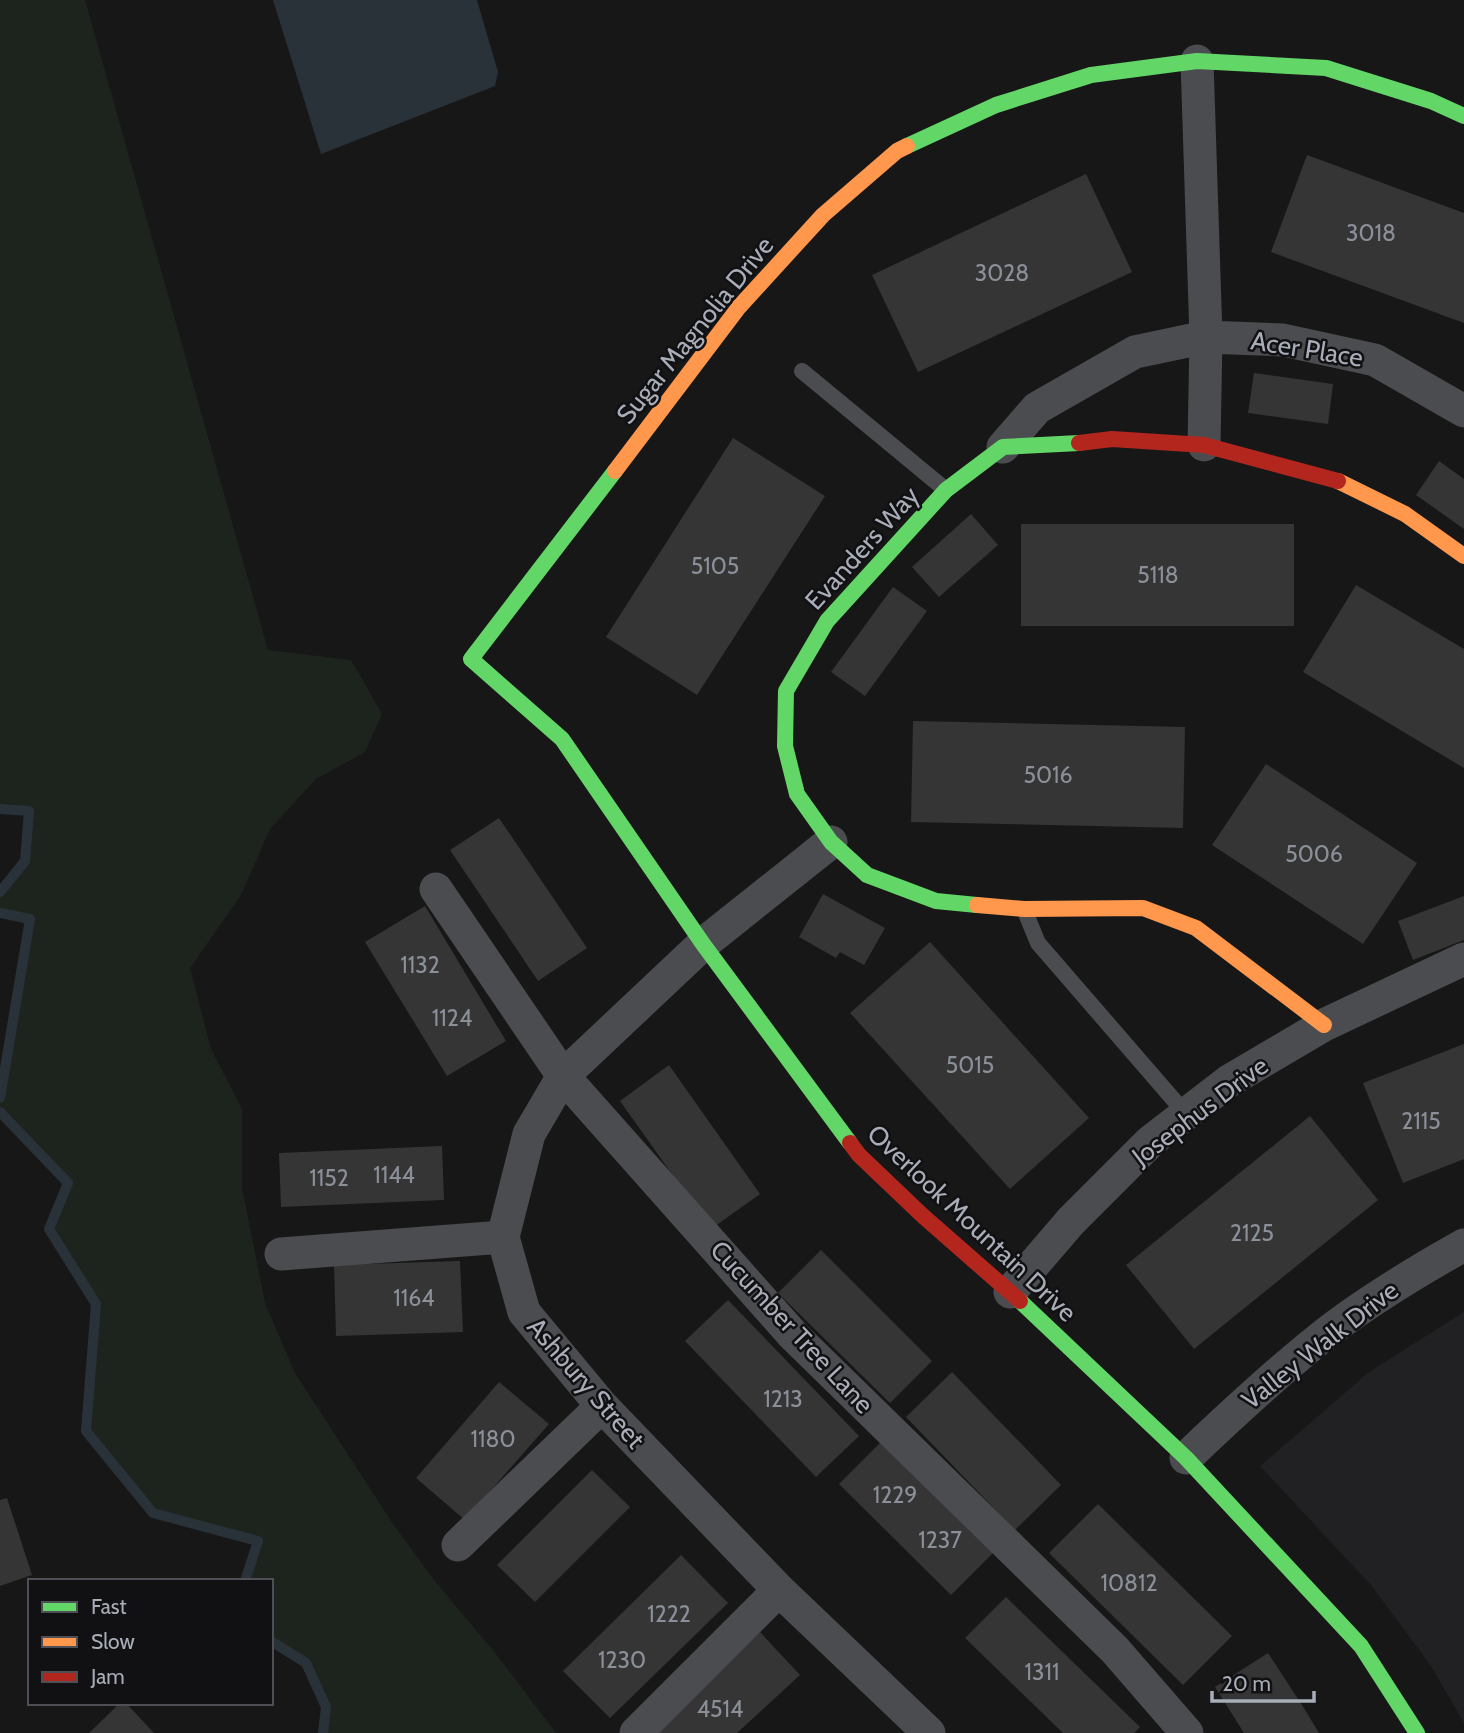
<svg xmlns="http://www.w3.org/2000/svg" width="1464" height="1733" viewBox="0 0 1464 1733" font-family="Cabin,sans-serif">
  <rect width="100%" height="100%" fill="#171717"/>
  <path fill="#212123" d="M 1464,1312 L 1464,1723 L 1431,1666 L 1371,1585 L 1260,1466 L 1369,1372 Z"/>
  <path fill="#1d241e" d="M 0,0 L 85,0 L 268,650 L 351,660 L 382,714 L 365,752 L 316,779 L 270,829 L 241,895 L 190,968 L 211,1049 L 242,1109 L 242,1188 L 265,1303 L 295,1373 L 393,1524 L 434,1580 L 496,1654 L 556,1733 L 323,1733 L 326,1707 L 306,1663 L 271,1641 L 271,1581 L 245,1581 L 258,1541 L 153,1513 L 86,1431 L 96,1305 L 49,1229 L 68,1183 L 0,1112 L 0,1098 L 30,920 L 0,913 L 0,892 L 25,861 L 29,812 L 0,809 Z"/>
  <path fill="#2a3239" d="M 273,0 L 477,0 L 498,72 L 495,86 L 321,154 Z"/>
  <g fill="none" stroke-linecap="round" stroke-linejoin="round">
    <path stroke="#2a3239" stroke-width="10" d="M 0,809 L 29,811 L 25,861 L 0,892
      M 0,913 L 30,919 L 0,1098
      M 0,1112 L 68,1183 L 49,1229 L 96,1304 L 86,1431 L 153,1513 L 258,1541 L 245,1581
      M 271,1641 L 306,1663 L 326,1707 L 323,1733"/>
  </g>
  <path fill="#353536" d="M 1307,155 L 1464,213 L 1464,323 L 1271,252 Z
    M 1086,174 L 1132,272 L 918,372 L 872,275 Z
    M 1254,373 L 1333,384 L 1328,424 L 1248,413 Z
    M 733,438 L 825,496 L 697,695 L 606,637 Z
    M 1439,461 L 1464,479 L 1464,529 L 1416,495 Z
    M 971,514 L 998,545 L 939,597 L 912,567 Z
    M 1021,524 L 1294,524 L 1294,626 L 1021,626 Z
    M 1356,585 L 1464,649 L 1464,768 L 1303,672 Z
    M 893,587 L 927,611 L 865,696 L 831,672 Z
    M 913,721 L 1185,727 L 1183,828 L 911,822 Z
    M 1266,764 L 1417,863 L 1363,944 L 1212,845 Z
    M 499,818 L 587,948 L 538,981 L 450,850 Z
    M 823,894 L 885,928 L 864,965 L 840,952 L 836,958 L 799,937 Z
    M 1464,896 L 1464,940 L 1413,960 L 1398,921 Z
    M 425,906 L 506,1041 L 447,1076 L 365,942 Z
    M 930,942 L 1089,1118 L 1010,1189 L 850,1013 Z
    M 1464,1044 L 1464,1159 L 1403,1183 L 1363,1083 Z
    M 669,1065 L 760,1194 L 711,1229 L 620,1101 Z
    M 1310,1116 L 1378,1200 L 1194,1349 L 1126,1265 Z
    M 442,1146 L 444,1200 L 281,1207 L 279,1153 Z
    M 821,1250 L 932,1361 L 890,1403 L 778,1293 Z
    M 460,1261 L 463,1332 L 336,1336 L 334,1265 Z
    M 728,1300 L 859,1436 L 816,1477 L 685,1341 Z
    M 952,1372 L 1061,1485 L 1015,1530 L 906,1417 Z
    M 499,1382 L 549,1424 L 465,1520 L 416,1478 Z
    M 883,1440 L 995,1551 L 951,1595 L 839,1484 Z
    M 592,1470 L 630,1507 L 535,1602 L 497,1565 Z
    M 7,1498 L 32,1575 L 0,1586 L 0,1500 Z
    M 1098,1504 L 1232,1636 L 1183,1685 L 1049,1553 Z
    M 681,1555 L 728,1603 L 610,1718 L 563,1671 Z
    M 1006,1597 L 1140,1727 L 1134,1733 L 1063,1733 L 965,1638 Z
    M 760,1632 L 800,1675 L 737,1733 L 650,1733 Z
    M 1268,1653 L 1302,1705 L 1319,1733 L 1244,1733 L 1215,1687 Z
    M 120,1703 L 126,1703 L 154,1733 L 89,1733 Z"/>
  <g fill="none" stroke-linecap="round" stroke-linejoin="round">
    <path stroke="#4b4c50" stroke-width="16" d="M 802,371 L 946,490
      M 1024,909 L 1038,943 L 1186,1114"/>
    <path stroke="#4b4c50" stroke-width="33" d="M 1197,61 L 1206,337 L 1204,445
      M 1003,447 L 1037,408 L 1135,352 L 1206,337 L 1283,340 L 1375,360 L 1464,411
      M 831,842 L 703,944 L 563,1076 L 529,1134 L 503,1237 L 524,1312 L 602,1406 L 779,1590 L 929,1733
      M 436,889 L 563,1076 L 793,1335 L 1115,1650 L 1187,1733
      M 281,1254 L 503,1237
      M 1010,1292 L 1071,1221 L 1151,1141 L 1229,1081 L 1324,1025 L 1464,959
      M 1186,1458 C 1229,1417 1273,1376 1319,1339 C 1364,1303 1414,1273 1464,1245
      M 458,1545 L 602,1406
      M 636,1733 L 779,1590"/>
    <path stroke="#63d668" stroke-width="16" d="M 907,146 L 996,105 L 1091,75 L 1197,61 L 1326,68 L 1431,101 L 1464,116
      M 615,471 L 471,659 L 562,739 L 703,944 L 850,1143
      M 977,905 L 936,901 L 867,875 L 831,842 L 797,794 L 785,746 L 786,691 L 827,621 L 946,490 L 1003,447 L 1079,443
      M 1020,1301 L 1186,1458 L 1361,1646 L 1417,1733"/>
    <path stroke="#ff974d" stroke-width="16" d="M 615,471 L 739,307 L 823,215 L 897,151 L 907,146
      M 1338,481 L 1405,514 L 1464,556
      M 977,905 L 1024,909 L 1143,908 L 1196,928 L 1324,1025"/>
    <path stroke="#b3261e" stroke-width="16" d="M 1079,443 L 1112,439 L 1204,445 L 1338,481
      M 850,1143 L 859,1155 L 923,1216 L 1020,1301"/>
  </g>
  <g text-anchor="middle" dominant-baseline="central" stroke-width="5" stroke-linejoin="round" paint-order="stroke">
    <g font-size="23" fill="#8b8f98">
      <text x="1371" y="233">3018</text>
      <text x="1002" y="273">3028</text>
      <text x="715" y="566">5105</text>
      <text x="1158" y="575">5118</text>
      <text x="1048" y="775">5016</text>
      <text x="1314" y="854">5006</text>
      <text x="420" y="965">1132</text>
      <text x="452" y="1018">1124</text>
      <text x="970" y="1065">5015</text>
      <text x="1421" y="1121">2115</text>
      <text x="394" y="1175">1144</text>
      <text x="329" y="1178">1152</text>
      <text x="1252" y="1233">2125</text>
      <text x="414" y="1298">1164</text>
      <text x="783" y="1399">1213</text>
      <text x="493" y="1439">1180</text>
      <text x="895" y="1495">1229</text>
      <text x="940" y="1540">1237</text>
      <text x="1129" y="1583">10812</text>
      <text x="669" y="1614">1222</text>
      <text x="622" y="1660">1230</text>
      <text x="1042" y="1672">1311</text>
      <text x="720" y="1709">4514</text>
    </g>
    <g font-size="26" fill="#a8adb8" stroke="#111113">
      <text transform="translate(695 330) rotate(-51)">Sugar Magnolia Drive</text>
      <text transform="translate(1307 349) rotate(9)">Acer Place</text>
      <text transform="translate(862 548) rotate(-48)">Evanders Way</text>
      <text transform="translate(1200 1111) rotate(-37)">Josephus Drive</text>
      <text transform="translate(972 1223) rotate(43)">Overlook Mountain Drive</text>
      <text transform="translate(792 1327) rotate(47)">Cucumber Tree Lane</text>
      <text transform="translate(1320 1345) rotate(-38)">Valley Walk Drive</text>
      <text transform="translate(586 1383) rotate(49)">Ashbury Street</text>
    </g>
  </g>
  <rect x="28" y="1579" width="245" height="126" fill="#111113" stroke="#4d4f55" stroke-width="2"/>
  <rect x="42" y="1602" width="35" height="10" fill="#63d668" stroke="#4d4f55" stroke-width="2"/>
  <text x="91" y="1614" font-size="21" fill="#a8adb8">Fast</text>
  <rect x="42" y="1637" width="35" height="10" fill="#ff974d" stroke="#4d4f55" stroke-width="2"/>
  <text x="91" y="1649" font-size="21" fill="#a8adb8">Slow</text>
  <rect x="42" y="1672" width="35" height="10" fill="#b3261e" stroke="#4d4f55" stroke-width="2"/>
  <text x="91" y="1684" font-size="21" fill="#a8adb8">Jam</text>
  <path d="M1212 1691v10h102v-10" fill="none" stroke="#a8adb8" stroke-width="3.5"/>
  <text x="1222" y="1691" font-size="21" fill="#a8adb8" stroke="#111113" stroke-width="5" paint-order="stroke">20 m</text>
</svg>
